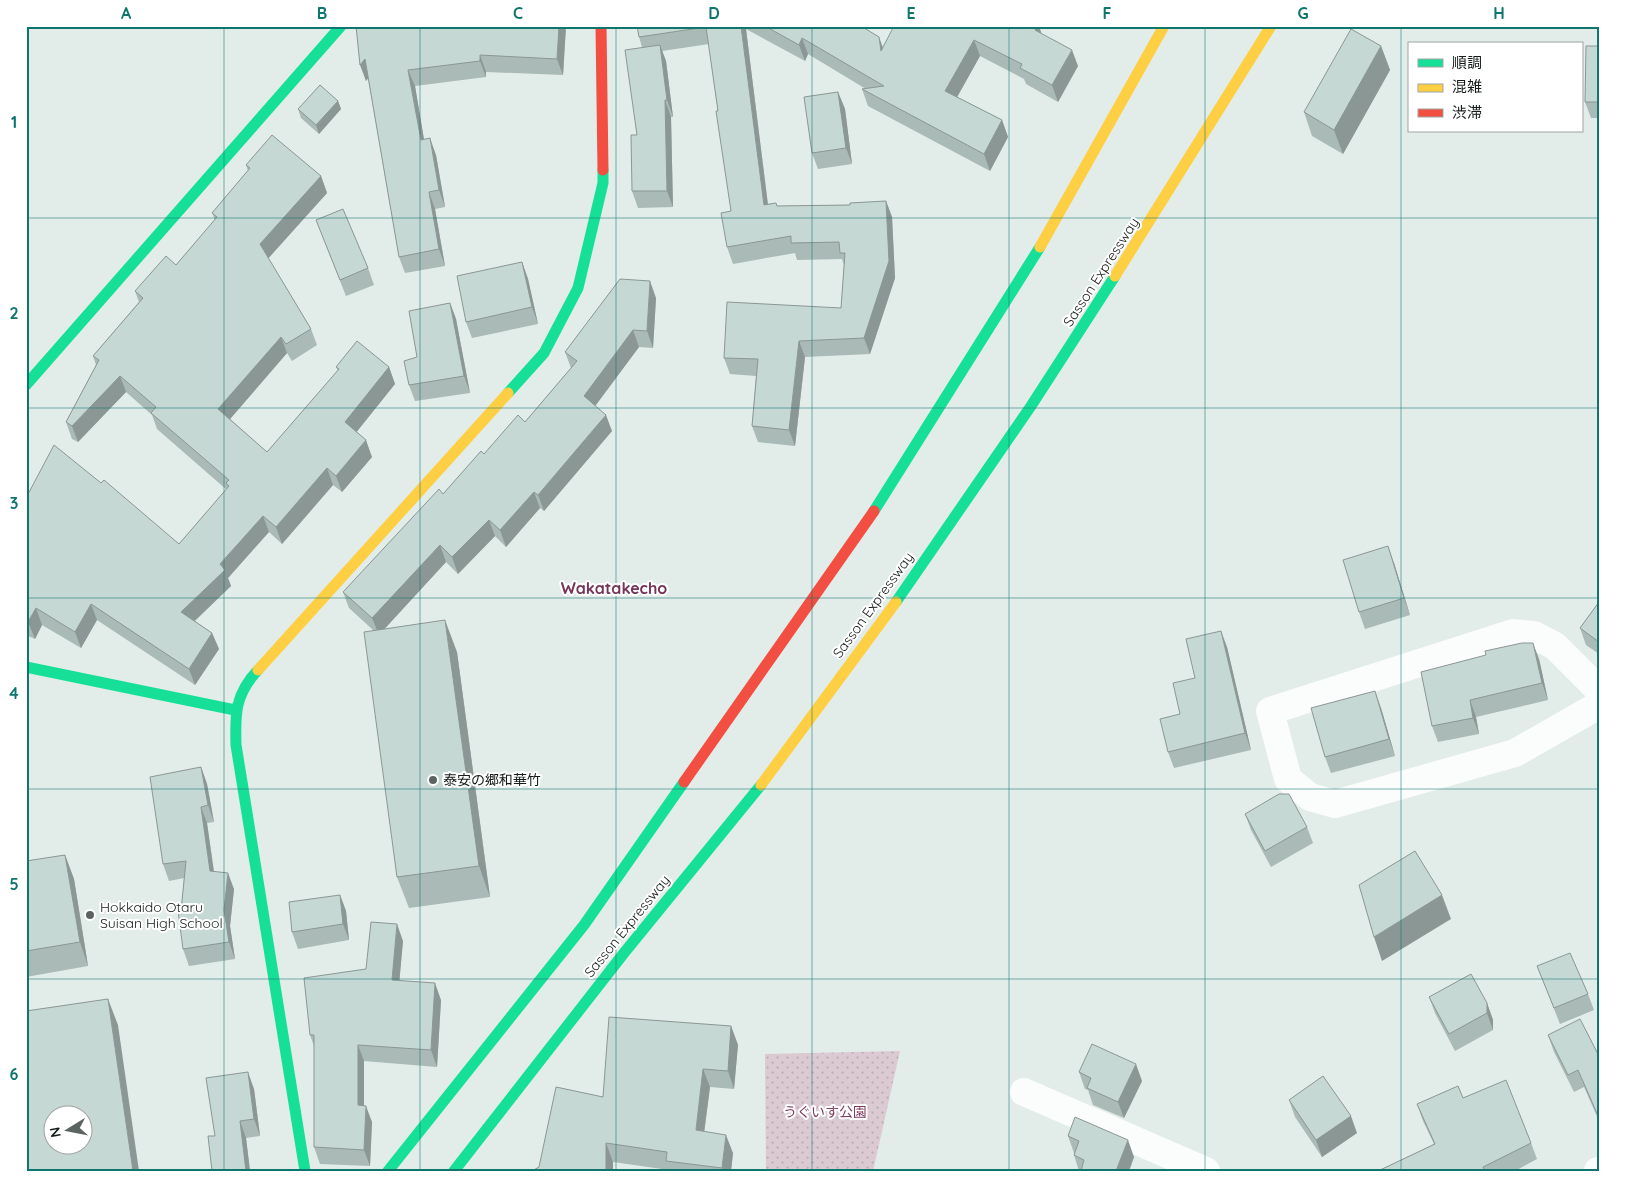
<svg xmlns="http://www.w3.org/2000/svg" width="1625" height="1197" viewBox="0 0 1625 1197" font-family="Quicksand,'Noto Sans JP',sans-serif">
  <defs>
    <pattern id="grass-dots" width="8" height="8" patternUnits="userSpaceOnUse" patternTransform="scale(1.25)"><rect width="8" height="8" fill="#dbcad2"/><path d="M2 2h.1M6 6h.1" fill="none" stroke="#bbadb4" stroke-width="1.8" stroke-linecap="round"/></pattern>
  </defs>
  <rect width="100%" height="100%" fill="#e2ece9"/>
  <path fill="url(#grass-dots)" d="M 900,1051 L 873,1171 L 766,1171 L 765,1054 Z"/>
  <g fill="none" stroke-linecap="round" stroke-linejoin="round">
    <path stroke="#fbfcfc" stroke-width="28" d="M 1599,690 L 1555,646 L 1534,635 L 1513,633 L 1270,711 L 1288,779 L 1310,797 L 1335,804 L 1515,753 L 1599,705
      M 1024,1092 L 1206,1171
      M 1598,1171 L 1599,1171"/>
    <path stroke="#16e098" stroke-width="11" d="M 26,385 L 341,26
      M 508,393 L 544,353 L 578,288 L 603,183 L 603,170
      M 874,511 L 1040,247
      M 896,602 L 1031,406 L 1115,276
      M 26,667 L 235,710
      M 258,670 C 235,694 235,714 236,745 L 305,1171
      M 388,1171 L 584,925 L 684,782
      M 454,1171 L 624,953 L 761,785"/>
    <path stroke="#ffcf43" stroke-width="11" d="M 1040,247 L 1164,26
      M 1115,276 L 1271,26
      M 258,670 L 508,393
      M 761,785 L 896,602"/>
    <path stroke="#f24e42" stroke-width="11" d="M 601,26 L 603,170
      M 684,782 L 874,511"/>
  </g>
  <path fill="#aabab6" d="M 356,26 L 566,26 L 563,75 L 486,72 L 486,77 L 415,86 L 424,140 L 436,155 L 445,207 L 435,209 L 445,266 L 405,273 L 399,257 L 368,78 L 366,81 Z
    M 637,26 L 861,26 L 882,48 L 1039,26 L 1041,33 L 1078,66 L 1058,102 L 1026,84 L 1024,79 L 980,56 L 957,97 L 1002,120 L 1008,137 L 990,171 L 868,106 L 862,89 L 866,89 L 808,54 L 805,61 L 746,29 L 768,204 L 776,203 L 777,206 L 850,205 L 886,201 L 892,217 L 895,278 L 870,354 L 805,357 L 795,446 L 758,442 L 752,426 L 756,376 L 730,374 L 724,358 L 841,308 L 844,265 L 842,259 L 797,260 L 795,253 L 733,264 L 727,247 L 731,211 L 709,44 L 662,51 L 666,61 L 673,117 L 671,117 L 673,207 L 638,208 L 632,191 L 637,135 L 642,47 L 639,37 Z
    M 1381,46 L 1390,70 L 1343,154 L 1312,136 L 1304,112 Z
    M 1599,46 L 1599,118 L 1591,118 L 1585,102 Z
    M 838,92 L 845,109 L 852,164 L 818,169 L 812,153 Z
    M 338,101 L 341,109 L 319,134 L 301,118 L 298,109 Z
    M 246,165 L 321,176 L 327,193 L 268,258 L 311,329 L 317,345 L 292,361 L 287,353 L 230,419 L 267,452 L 338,371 L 336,367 L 389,367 L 395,384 L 356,432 L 372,457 L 342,492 L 333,485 L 282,544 L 269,532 L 228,578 L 231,586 L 195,621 L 212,633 L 219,649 L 195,685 L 97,620 L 81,648 L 42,625 L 35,639 L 26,635 L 26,498 L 101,483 L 179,544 L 227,490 L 157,429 L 152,415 L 126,392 L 78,442 L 72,439 L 66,422 L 96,365 L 93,356 L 139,302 L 135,291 L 176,265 L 215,220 L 212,213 L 248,171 Z
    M 316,220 L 368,268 L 374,285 L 346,296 Z
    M 522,262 L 528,279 L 538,324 L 472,338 L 466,322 Z
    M 656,298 L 653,348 L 639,347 L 595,406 L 612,431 L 544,511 L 540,508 L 506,547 L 495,536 L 458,574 L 446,562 L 384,629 L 457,652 L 490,897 L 409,908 L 397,877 L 373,630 L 349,608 L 343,592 L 484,454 L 525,422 L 571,368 L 565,352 Z
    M 450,303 L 456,319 L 470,393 L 415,401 L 409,385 L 417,357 Z
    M 1394,563 L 1410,615 L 1365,629 L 1359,612 Z
    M 1599,602 L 1599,654 L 1586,645 L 1580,628 Z
    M 1227,647 L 1251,750 L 1174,768 L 1168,752 L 1180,714 L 1195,678 Z
    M 1539,659 L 1548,700 L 1476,717 L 1479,734 L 1438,742 L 1432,726 L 1421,672 Z
    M 1381,708 L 1395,756 L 1331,773 L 1325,757 Z
    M 201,767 L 207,784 L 214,822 L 207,823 L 214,871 L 234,889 L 230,926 L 235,959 L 189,966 L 183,949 L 181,911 L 184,878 L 169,881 L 163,864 Z
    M 1245,814 L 1307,827 L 1313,843 L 1271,867 L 1251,830 Z
    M 65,855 L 74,879 L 88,966 L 26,977 L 26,861 Z
    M 340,895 L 346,911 L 349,940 L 298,949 L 292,932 Z
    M 403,941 L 399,980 L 441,1000 L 437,1067 L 364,1061 L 364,1105 L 372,1122 L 370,1166 L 320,1164 L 314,1147 L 314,1046 L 310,1035 L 366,969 Z
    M 1537,966 L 1588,994 L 1594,1010 L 1560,1024 Z
    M 1429,997 L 1487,1003 L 1493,1020 L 1493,1030 L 1455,1051 L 1435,1013 Z
    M 731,1026 L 738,1045 L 734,1089 L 710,1087 L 704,1132 L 733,1153 L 731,1171 L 670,1171 L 669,1170 L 613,1162 L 613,1171 L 532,1171 L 539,1167 L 603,1097 Z
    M 1548,1035 L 1599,1056 L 1599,1121 L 1584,1087 L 1574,1092 L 1554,1052 Z
    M 1079,1072 L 1142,1081 L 1124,1118 L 1093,1105 L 1088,1090 L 1085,1089 Z
    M 254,1089 L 260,1136 L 246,1138 L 250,1171 L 212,1171 L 215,1136 Z
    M 1463,1098 L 1531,1143 L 1537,1159 L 1515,1171 L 1378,1171 L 1434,1144 L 1423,1121 L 1417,1104 Z
    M 1289,1100 L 1357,1133 L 1322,1157 L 1295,1117 Z
    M 1068,1136 L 1134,1157 L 1129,1171 L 1079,1171 L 1074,1155 L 1074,1153 Z"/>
  <path fill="#8b9794" d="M 559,26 L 566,26 L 563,75 L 557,59 Z
    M 741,26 L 745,26 L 746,29 L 770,222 L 764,205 Z
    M 1037,26 L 1039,26 L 1044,41 L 1035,30 Z
    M 879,37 L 885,53 L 881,51 Z
    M 802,38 L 808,54 L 805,61 L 799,45 Z
    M 974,40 L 980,56 L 951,108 L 945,91 Z
    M 660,45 L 666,61 L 673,117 L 667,100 Z
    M 1381,46 L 1390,70 L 1343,154 L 1334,130 Z
    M 1072,50 L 1078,66 L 1058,102 L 1052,85 Z
    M 480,55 L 486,72 L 486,77 L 480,61 Z
    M 365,59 L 371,75 L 366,81 L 360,65 Z
    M 408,70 L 415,86 L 427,157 L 421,140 Z
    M 838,92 L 845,109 L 852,164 L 846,148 Z
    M 665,100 L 671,117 L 673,207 L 667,191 Z
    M 338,101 L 341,109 L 319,134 L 316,125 Z
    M 1002,120 L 1008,137 L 990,171 L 984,154 Z
    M 430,138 L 436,155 L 445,207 L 439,190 Z
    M 321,176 L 327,193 L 266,261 L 260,244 Z
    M 429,192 L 435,209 L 445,266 L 439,249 Z
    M 886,201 L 892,217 L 895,278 L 870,354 L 864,338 Z
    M 522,262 L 528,279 L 538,324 L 532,307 Z
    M 650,281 L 656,298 L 653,348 L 647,331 Z
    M 450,303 L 456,319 L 470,393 L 464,376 Z
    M 633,330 L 639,347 L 590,413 L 584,396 Z
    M 281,337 L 287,353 L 224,426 L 218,409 Z
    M 799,341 L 805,357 L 795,446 L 789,430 Z
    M 389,367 L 395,384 L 351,439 L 345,422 Z
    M 120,376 L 126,392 L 78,442 L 72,426 Z
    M 606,415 L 612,431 L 544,511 L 538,495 Z
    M 366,440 L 372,457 L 342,492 L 336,476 Z
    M 327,468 L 333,485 L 282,544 L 276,527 Z
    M 534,492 L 540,508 L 506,547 L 500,530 Z
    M 263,516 L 269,532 L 228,578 L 231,586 L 187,628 L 181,612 L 220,564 Z
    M 489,520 L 495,536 L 458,574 L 452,557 Z
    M 440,545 L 446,562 L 379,635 L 372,618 Z
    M 1388,546 L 1394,563 L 1410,615 L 1404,598 Z
    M 91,604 L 97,620 L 81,648 L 75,632 Z
    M 36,608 L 42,625 L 35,639 L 28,622 Z
    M 445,620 L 457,652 L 490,897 L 479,866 Z
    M 1221,631 L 1227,647 L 1251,750 L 1245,733 Z
    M 212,633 L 219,649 L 195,685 L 189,669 Z
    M 1533,643 L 1539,659 L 1548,700 L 1542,683 Z
    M 1375,691 L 1381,708 L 1395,756 L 1389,739 Z
    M 1470,700 L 1476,717 L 1479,734 L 1473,718 Z
    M 201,767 L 207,784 L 214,822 L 208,805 Z
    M 201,807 L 207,823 L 216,888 L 210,871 Z
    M 65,855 L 74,879 L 88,966 L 80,942 Z
    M 228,873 L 234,889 L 230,926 L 235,959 L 229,942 L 224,910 Z
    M 340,895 L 346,911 L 349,940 L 343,924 Z
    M 1442,895 L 1451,919 L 1382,961 L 1374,937 Z
    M 397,924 L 403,941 L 398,997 L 392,980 Z
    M 435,983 L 441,1000 L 437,1067 L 431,1050 Z
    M 108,999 L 118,1025 L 139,1171 L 133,1171 Z
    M 1487,1003 L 1493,1020 L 1493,1030 L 1487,1013 Z
    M 731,1026 L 738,1045 L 734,1089 L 728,1071 Z
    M 358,1045 L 364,1061 L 364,1122 L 358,1105 Z
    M 1136,1064 L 1142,1081 L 1124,1118 L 1118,1102 Z
    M 703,1069 L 710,1087 L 702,1149 L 696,1130 Z
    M 248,1072 L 254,1089 L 260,1136 L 254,1119 Z
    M 366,1106 L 372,1122 L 370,1166 L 364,1150 Z
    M 1351,1116 L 1357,1133 L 1322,1157 L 1316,1140 Z
    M 240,1121 L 246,1138 L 250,1171 L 246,1171 Z
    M 726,1135 L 733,1153 L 731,1171 L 723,1171 L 722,1168 Z
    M 1128,1140 L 1134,1157 L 1129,1171 L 1116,1171 Z
    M 606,1143 L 613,1162 L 613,1171 L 606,1171 Z"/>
  <path fill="#c6d8d4" stroke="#8b9794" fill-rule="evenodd" d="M 356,26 L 559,26 L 557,59 L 480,55 L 480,61 L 408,70 L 421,140 L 430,138 L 439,190 L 429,192 L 439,249 L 399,257 L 365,59 L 360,65 Z
    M 637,26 L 741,26 L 764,205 L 776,203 L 777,206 L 850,205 L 850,203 L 886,201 L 889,261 L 864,338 L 799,341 L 789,430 L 752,426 L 758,359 L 724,358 L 727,302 L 841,308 L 845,253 L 840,253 L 839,242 L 791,243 L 791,236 L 727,247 L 721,213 L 731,211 L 716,111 L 718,111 L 706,27 L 639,37 Z
    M 765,26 L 861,26 L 879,37 L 881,51 L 894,26 L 1037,26 L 1035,30 L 1072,50 L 1052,85 L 1020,68 L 1022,64 L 974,40 L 945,91 L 1002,120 L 984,154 L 862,89 L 884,86 L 802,38 L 799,45 Z
    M 1351,29 L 1381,46 L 1334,130 L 1304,112 Z
    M 660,45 L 667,100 L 665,100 L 667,191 L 632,191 L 631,135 L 637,135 L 625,50 Z
    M 1586,46 L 1599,46 L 1599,102 L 1585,102 Z
    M 320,85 L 338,101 L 316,125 L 298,109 Z
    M 838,92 L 846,148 L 812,153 L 804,97 Z
    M 272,135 L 321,176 L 260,244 L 311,329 L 286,344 L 281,337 L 218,409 L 267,452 L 339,369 L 336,367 L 357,341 L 389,367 L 345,422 L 366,440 L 336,476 L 327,468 L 276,527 L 263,516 L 220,564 L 225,570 L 181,612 L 212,633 L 189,669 L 91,604 L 75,632 L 36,608 L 28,622 L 26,621 L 26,498 L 54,445 L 101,483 L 104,480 L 179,544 L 229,486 L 226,483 L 229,480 L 151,413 L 156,407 L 120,376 L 72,426 L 66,422 L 99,360 L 93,356 L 143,298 L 135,291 L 166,256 L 176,265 L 217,217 L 212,213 L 250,168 L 246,165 Z
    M 343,209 L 368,268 L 340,280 L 316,220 Z
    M 522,262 L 532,307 L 466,322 L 457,276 Z
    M 620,279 L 650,281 L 647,331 L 633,330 L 584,396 L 606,415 L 538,495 L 534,492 L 500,530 L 489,520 L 452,557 L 440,545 L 372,618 L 343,592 L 439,489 L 443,494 L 481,451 L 484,454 L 518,415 L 525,422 L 577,361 L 565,352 Z
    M 450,303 L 464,376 L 409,385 L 404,361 L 417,357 L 409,311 Z
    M 1388,546 L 1404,598 L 1359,612 L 1343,560 Z
    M 1599,602 L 1599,642 L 1580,628 Z
    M 445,620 L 479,866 L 397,877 L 364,632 Z
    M 1221,631 L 1245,733 L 1168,752 L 1160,719 L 1180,714 L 1173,683 L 1195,678 L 1186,639 Z
    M 1522,643 L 1533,643 L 1542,683 L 1470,700 L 1473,718 L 1432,726 L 1421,672 L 1486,655 L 1485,651 Z
    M 1375,691 L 1389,739 L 1325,757 L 1311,708 Z
    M 201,767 L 208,805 L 201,807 L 210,871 L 228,873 L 224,910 L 229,942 L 183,949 L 178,911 L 181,911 L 186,861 L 163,864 L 150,777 Z
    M 1279,794 L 1289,794 L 1307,827 L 1265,851 L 1245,814 Z
    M 1415,851 L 1442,895 L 1374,937 L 1359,885 Z
    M 65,855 L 80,942 L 26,951 L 26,861 Z
    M 340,895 L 343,924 L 292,932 L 289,902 Z
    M 371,922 L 397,924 L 392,980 L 435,983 L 431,1050 L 358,1045 L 358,1105 L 366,1106 L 364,1150 L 314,1147 L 314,1035 L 310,1035 L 304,978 L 366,969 Z
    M 1570,953 L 1588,994 L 1554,1008 L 1537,966 Z
    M 1471,974 L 1487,1003 L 1487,1013 L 1449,1034 L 1429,997 Z
    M 108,999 L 133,1171 L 26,1171 L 26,1011 ZM 52,1114 L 82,1114 L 82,1144 L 52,1144 Z
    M 609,1017 L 731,1026 L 728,1071 L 703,1069 L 696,1130 L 726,1135 L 722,1168 L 666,1161 L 667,1152 L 606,1143 L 606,1171 L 532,1171 L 539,1167 L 556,1087 L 603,1097 Z
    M 1580,1019 L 1599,1056 L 1599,1118 L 1578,1070 L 1568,1075 L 1548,1035 Z
    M 1092,1044 L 1136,1064 L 1118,1102 L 1087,1088 L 1091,1078 L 1079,1072 Z
    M 248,1072 L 254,1119 L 240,1121 L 246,1171 L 212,1171 L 208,1136 L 215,1136 L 206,1078 Z
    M 1323,1076 L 1351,1116 L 1316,1140 L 1289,1100 Z
    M 1506,1080 L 1531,1143 L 1483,1167 L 1485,1171 L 1378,1171 L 1435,1144 L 1417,1104 L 1458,1086 L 1463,1098 Z
    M 1075,1117 L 1128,1140 L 1116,1171 L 1081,1171 L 1084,1160 L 1074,1155 L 1079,1141 L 1068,1136 Z"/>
  <path fill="none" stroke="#0f766e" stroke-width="1" stroke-opacity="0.55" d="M 224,26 L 224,1171M 420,26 L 420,1171M 616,26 L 616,1171M 812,26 L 812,1171M 1009,26 L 1009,1171M 1205,26 L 1205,1171M 1401,26 L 1401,1171M 26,218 L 1599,218M 26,408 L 1599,408M 26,598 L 1599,598M 26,789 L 1599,789M 26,979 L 1599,979"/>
  <g fill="#5c6462" stroke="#fff" stroke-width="2">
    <circle cx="433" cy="780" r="5"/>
    <circle cx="90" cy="915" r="5"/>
  </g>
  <g text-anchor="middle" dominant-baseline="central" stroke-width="4" stroke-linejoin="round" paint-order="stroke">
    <g font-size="14" fill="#141b19" stroke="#fff">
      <text transform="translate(1101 272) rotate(-57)">Sasson Expressway</text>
      <text transform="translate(873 605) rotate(-54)">Sasson Expressway</text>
      <text transform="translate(627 926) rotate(-51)">Sasson Expressway</text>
    </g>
    <g font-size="14" fill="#141b19" stroke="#fff" text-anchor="start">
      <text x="443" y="780">泰安の郷和華竹</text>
      <text x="100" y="907">Hokkaido Otaru<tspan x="100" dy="16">Suisan High School</tspan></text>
    </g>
    <g font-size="14" fill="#7e3c5f" stroke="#fff">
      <text x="825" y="1112">うぐいす公園</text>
    </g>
    <g font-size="16" font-weight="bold" fill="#763558" stroke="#fff">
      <text x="614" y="588">Wakatakecho</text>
    </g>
  </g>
  <rect width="1625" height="1197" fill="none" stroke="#ffffff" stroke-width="55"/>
  <rect x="1408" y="42" width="175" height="90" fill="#ffffff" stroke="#a1a4a3"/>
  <rect x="1418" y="59" width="25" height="8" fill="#16e098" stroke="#a1a4a3"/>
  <text x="1452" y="68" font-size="15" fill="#141b19">順調</text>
  <rect x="1418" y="84" width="25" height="8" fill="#ffcf43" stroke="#a1a4a3"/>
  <text x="1452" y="92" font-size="15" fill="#141b19">混雑</text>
  <rect x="1418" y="109" width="25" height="8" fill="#f24e42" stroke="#a1a4a3"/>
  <text x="1452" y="118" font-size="15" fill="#141b19">渋滞</text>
  <g transform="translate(68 1130) rotate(260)"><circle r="24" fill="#ffffff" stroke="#a1a4a3"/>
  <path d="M0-4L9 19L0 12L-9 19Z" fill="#5c6462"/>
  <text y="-8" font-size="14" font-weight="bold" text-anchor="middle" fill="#141b19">N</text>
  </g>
  <rect x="28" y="28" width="1570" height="1142" fill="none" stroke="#0f766e" stroke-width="2"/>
  <g font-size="16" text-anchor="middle" font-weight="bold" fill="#0f766e">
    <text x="126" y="19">A</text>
    <text x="322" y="19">B</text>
    <text x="518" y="19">C</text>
    <text x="714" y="19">D</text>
    <text x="911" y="19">E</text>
    <text x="1107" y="19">F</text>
    <text x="1303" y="19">G</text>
    <text x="1499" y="19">H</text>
    <text x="14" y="128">1</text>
    <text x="14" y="319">2</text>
    <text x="14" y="509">3</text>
    <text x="14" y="699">4</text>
    <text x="14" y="890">5</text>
    <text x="14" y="1080">6</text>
  </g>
</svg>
